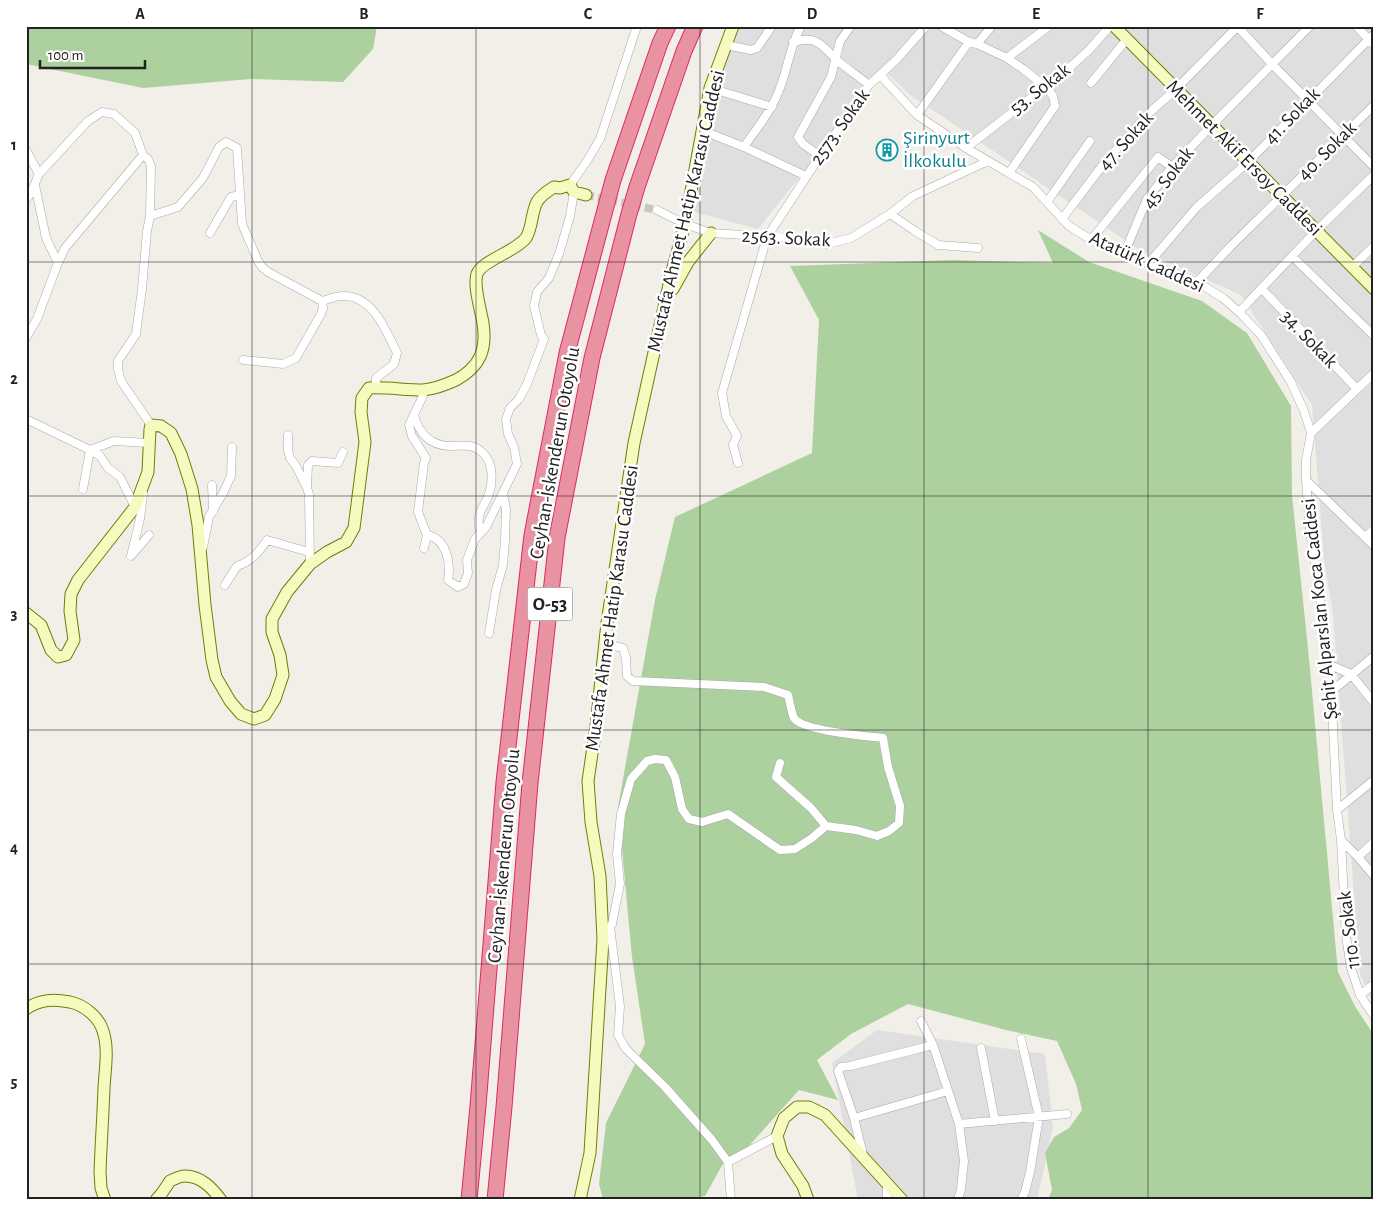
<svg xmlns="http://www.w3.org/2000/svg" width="1400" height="1226" viewBox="0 0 1400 1226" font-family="'Alegreya Sans',sans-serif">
  <rect width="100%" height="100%" fill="#f2efe9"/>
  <path fill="#e0dfdf" d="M 725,26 L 1374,26 L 1374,1006 L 1360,974 L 1333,614 L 1324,560 L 1312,405 L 1241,295 L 1138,249 L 909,94 L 885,71 L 758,229 L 694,212 Z
    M 877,1030 L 1045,1054 L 1053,1127 L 1037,1200 L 858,1200 L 832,1063 Z"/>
  <path fill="#add19e" d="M 26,26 L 377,26 L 373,49 L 343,82 L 251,79 L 143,88 L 26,64 Z
    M 1038,230 L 1089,262 L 1202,301 L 1247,333 L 1291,406 L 1292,496 L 1308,648 L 1338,972 L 1356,1008 L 1374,1035 L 1374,1200 L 1048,1200 L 1052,1190 L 1045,1153 L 1054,1137 L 1069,1128 L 1082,1110 L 1076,1084 L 1057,1041 L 1006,1030 L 908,1004 L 851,1034 L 817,1060 L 838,1100 L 799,1090 L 781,1110 L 749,1146 L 724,1162 L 705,1196 L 679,1200 L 603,1200 L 599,1184 L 606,1123 L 645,1044 L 632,957 L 618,807 L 655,600 L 675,517 L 812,453 L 819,320 L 790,266 L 953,260 L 1053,263 Z"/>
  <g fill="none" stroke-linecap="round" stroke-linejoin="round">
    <path stroke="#c8c6c1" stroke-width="8" stroke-dasharray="8 4" stroke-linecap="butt" d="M 586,195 L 657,210"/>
    <g stroke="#a9a9a9" stroke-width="9">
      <path id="street" d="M 941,26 L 969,42 L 977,44 L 1007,58 L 1023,69 L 1046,87 L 1053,96 L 1055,106 L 1009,173
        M 1237,26 L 1272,64 L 1374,167
        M 1356,26 L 1374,45
        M 793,42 C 819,35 820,45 837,60 C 847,69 858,76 869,85
        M 977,44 L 992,26
        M 726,45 L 751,50 L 757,48 L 772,26
        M 1007,58 L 1049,26
        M 880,75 L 917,115 L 966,148 L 1033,187 L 1069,226 L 1098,244 L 1197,282 L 1223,298 L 1239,312 L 1261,335 L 1291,382 L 1304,411 L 1311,433 L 1306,460 L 1306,480 L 1310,531 L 1330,665 L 1337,810 L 1341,840 L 1346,936 L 1351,968 L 1360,995 L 1374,1016
        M 1091,83 L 1127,39
        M 710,88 L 772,107
        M 917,115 L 969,42
        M 701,130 L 744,147 L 806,176
        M 744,147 C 757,128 772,110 780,88 C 788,68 790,45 801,26
        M 966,148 L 1067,70 L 1089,50 L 1110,26
        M 26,150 L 39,174
        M 820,156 L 803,144 L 798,137 L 831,77 L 840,41 L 851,26
        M 35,185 L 46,238 L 58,263
        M 570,185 L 587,161 L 600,139 L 637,26
        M 26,200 L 31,193 L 39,174 L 88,121 L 102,112 L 114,114 L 135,133 L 143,155 L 148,159 L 151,166 L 150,216 L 147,231 L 142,289 L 136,334 L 118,361 L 118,369 L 121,381 L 151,425
        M 1047,202 L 1090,141
        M 657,210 L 685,224 L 711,233 L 793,238 L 827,244 L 851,238 L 890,214 L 913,196 L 988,161
        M 890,214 L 915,231 L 938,245 L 978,248
        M 150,216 L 178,207 L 203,178 L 219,147 L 226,142 L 237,148 L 242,224 L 258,261 L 262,267 L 268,272 L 322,301 C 329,299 338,295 346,296 C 374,298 386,331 397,353 L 394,364 L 376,378 L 376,387
        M 1062,219 L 1105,162 L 1149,113 L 1176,89 L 1238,26
        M 210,233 L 231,197 L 240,195
        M 1091,240 L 1158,157 L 1172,167
        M 1124,254 L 1147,199 L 1172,167 L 1212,125 L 1310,26
        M 1292,256 L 1374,336
        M 1149,263 L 1196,208 L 1248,162 L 1374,34
        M 1352,267 L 1374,246
        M 1197,282 L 1231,246 L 1374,105
        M 1262,289 L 1357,389
        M 1239,312 L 1316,231 L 1374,175
        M 26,338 L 37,319 L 58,263 L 65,248 L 143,155
        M 243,360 L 283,364 L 296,358 L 321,314 L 323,308 L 322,301
        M 424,390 L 422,398 L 409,425 L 412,436 L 426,458 L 424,463 L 418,512 L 427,535
        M 414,415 C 419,433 429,445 449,446 C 461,446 472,443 482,452 C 495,464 493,485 487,499 C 484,505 480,511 479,517 C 478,522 479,528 480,533
        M 26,419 L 90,450 L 114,441 L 149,443
        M 1311,433 L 1374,373
        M 288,435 L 288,451 L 290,458 L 296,466 L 306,486
        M 738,463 L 733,445 L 737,436 L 726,416 L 722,393 L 767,237 L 820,156 L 869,85 L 896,60 L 926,26
        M 1306,480 L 1374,546
        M 212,485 L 213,511
        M 83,489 L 90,450 L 100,456 L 108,468 L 120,477 L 135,507
        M 143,494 L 140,519 L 131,556 L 149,535
        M 1365,537 L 1374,529
        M 203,547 L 209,517 L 223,493 L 231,476 L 232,447
        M 424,548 L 427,535 C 447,539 451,563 448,580 L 458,587 L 464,584 L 468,573 L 467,560 L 475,539 L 486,527 L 517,464 L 514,447 L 508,434 L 506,419 L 510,408 L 519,399 L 527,384 L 544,339 L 541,335 L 534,306 L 537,292 L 549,278 L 559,254 L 570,216 L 574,192
        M 310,564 L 309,494 L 307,488 L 308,465 L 312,461 L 338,463 L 343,452
        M 225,585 L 237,566 C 251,562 259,552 267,540 L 309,552
        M 489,633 L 496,590 L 503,565 L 505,540 L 506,509 L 503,493
        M 1330,665 L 1351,674 L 1374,703
        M 1332,691 L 1374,656
        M 780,763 L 776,777 L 811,808 L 826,826
        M 1337,810 L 1374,780
        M 1341,840 L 1358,857 L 1374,876
        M 1358,857 L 1374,842
        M 610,927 L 620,1006 L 618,1035 L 626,1049 L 665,1087 L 712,1140 L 728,1162 L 731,1200
        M 604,937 L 612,924 L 620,884 L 617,854 L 621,814 L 631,779 L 647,761 L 655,759 L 666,760 L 675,777 L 682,809 L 689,819 L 702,822 L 728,814 L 780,850 L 795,849 L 812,838 L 826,826 L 856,830 L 877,836 L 889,831 L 899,823 L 900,806 L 888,767 L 883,738 C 867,736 802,731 794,718 C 791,712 790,702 788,695 L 764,687 L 633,681 L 627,676 L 626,658 L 623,648 L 605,644
        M 1360,995 L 1374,984
        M 921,1021 L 933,1045 L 959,1124 L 964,1161 L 961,1189 L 958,1200
        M 981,1048 L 995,1121
        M 854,1118 L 948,1091
        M 959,1124 L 1067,1114
        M 863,1155 L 854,1118 L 838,1071 L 841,1067 L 850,1066 L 933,1045
        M 728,1162 L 777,1136
        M 887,1182 L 887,1200
        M 1021,1200 L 1025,1192 L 1030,1172 L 1039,1117 L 1021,1039"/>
    </g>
    <g stroke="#707d05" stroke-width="13">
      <path id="secondary" d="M 1114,26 L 1374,289
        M 673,289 L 688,262 L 711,233
        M 26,613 L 41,625 L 51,650 L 58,657 L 66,655 L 74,640 L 70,611 L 71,594 L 78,580 L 135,507 L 148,472 L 150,429 L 151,425 L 161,426 L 171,433 L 181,454 L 192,489 L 198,525 L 205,605 L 212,660 L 216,677 L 230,701 L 241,714 L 254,719 L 265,715 L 275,699 L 283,675 L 280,655 L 272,632 L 272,619 L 287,592 L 310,564 L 327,552 L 346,542 L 354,528 L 365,442 L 361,412 L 362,398 L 369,388 C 387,387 405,390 423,390 C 435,389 445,385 456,380 C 480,367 487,350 483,323 C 481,311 473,285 477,274 C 481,261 515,252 526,238 C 528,235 530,228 531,224 C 535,203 535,199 554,187 L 560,188 L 570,185 L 574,192 L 586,195
        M 26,1009 C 40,999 54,999 70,1002 C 84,1005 99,1017 103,1031 C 109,1049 105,1069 104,1088 C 103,1116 101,1144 100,1172 L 101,1188 L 105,1200
        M 156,1200 L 162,1193 L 170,1181 C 174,1179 180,1176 185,1176 C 201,1176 212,1188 221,1200
        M 580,1200 L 590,1153 L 603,939 L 600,876 L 591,822 L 588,781 L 596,726 L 607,623 L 634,443 L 672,271 L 685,224 L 710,88 L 733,26
        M 808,1200 L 803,1186 L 782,1154 L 777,1136 L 784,1118 L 797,1107 L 809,1107 L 825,1115 L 902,1200"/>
    </g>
    <g stroke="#dc2a67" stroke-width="17">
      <path id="highway" d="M 469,1200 L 478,1106 L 504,782 L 532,535 L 567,353 L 613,180 L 660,43 L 668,26
        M 495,1200 L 504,1107 L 530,783 L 557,538 L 592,358 L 629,214 L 637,187 L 684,51 L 695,26"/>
    </g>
    <use href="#street" stroke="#fff" stroke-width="8"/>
    <use href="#secondary" stroke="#f7fabf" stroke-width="11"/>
    <use href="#highway" stroke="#e892a2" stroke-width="15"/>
  </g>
  <path fill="none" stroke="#222" stroke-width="1" stroke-opacity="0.55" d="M 252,26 L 252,1200M 476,26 L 476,1200M 700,26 L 700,1200M 924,26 L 924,1200M 1148,26 L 1148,1200M 26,262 L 1374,262M 26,496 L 1374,496M 26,730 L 1374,730M 26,964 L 1374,964"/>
  <defs>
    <g id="building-ring" transform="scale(1.125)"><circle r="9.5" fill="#fff" stroke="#0f9aa8" stroke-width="1.5"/><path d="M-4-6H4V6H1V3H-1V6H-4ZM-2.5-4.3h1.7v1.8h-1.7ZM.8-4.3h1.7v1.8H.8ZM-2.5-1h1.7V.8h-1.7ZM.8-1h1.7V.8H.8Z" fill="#0f9aa8"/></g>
  </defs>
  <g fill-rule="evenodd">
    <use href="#building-ring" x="887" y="150"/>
  </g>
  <g text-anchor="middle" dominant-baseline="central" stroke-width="5" stroke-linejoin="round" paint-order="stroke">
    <rect fill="#fff" stroke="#646464" stroke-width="1" x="527.5" y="587.5" width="45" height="33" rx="4"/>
    <g font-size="19" font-weight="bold" fill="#222">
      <text x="550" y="604">O-53</text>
    </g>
    <g font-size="20" fill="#222" stroke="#fff">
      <text transform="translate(1040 89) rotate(-38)">53. Sokak</text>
      <text transform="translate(1292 116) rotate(-46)">41. Sokak</text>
      <text transform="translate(840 127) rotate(-55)">2573. Sokak</text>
      <text transform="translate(1126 141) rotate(-48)">47. Sokak</text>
      <text transform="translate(1327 151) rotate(-45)">40. Sokak</text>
      <text transform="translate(1244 158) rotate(45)">Mehmet Akif Ersoy Caddesi</text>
      <text transform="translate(1168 178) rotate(-53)">45. Sokak</text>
      <text transform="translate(686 211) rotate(-77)">Mustafa Ahmet Hatip Karasu Caddesi</text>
      <text transform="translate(786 238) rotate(3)">2563. Sokak</text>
      <text transform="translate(1147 262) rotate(24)">Atatürk Caddesi</text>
      <text transform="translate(1309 339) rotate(46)">34. Sokak</text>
      <text transform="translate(555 453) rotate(-80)">Ceyhan-İskenderun Otoyolu</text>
      <text transform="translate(612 608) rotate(-82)">Mustafa Ahmet Hatip Karasu Caddesi</text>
      <text transform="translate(1320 609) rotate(-96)">Şehit Alparslan Koca Caddesi</text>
      <text transform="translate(504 856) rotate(-85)">Ceyhan-İskenderun Otoyolu</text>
      <text transform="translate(1349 930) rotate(-97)">110. Sokak</text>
    </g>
    <g font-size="20" fill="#0d838f" stroke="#fff" text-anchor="start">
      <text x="903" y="138">Şirinyurt<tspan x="903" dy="23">İlkokulu</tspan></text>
    </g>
  </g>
  <rect width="1400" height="1226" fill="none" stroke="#ffffff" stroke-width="55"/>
  <path d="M40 60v8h105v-8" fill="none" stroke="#222222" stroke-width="2.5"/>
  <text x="48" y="60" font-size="15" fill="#222222" stroke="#ffffff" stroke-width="4" paint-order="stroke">100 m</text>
  <rect x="28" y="28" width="1344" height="1170" fill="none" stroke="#222" stroke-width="2"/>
  <g font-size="16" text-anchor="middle" font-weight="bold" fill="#222">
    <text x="140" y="19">A</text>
    <text x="364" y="19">B</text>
    <text x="588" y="19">C</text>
    <text x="812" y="19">D</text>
    <text x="1036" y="19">E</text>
    <text x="1260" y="19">F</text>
    <text x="14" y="150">1</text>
    <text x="14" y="384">2</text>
    <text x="14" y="619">3</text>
    <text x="14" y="853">4</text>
    <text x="14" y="1087">5</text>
  </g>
</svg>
